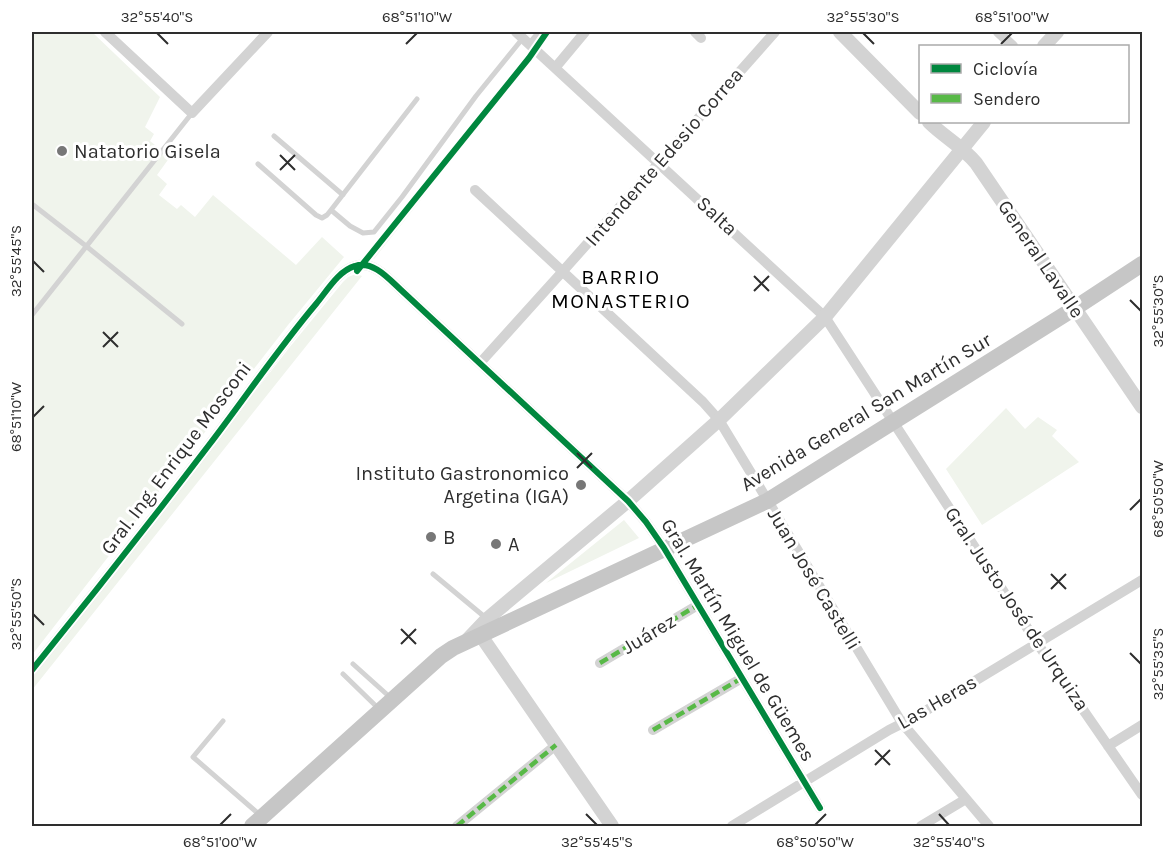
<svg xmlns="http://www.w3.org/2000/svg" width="1174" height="858" viewBox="0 0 1174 858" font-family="Karla,sans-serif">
  <rect width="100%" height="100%" fill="#fff"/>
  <path fill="#f0f4ec" d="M 32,32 L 92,32 L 160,97 L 145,127 L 154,134 L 150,141 L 170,157 L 157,175 L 167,184 L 159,195 L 177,209 L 181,205 L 195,217 L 213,195 L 296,265 L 322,237 L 344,257 L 288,325 L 32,655 Z
    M 528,52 L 534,57 L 374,259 L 367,253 Z
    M 356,274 L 362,276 L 32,690 L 32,678 L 289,348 L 343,282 L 348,277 Z
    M 1006,408 L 1025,429 L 1038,417 L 1057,430 L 1052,436 L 1079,462 L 982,525 L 946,469 Z
    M 624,520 L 639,538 L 546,583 Z"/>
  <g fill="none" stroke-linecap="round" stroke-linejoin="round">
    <path stroke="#d3d3d3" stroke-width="5" d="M 274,136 L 343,195
      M 258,164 L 316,215 L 322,218 L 327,215 L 331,210 L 417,99
      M 32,204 L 86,246 L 182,324
      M 331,210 L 350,226 L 363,233 L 374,232 L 402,197 L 476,96 L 523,38
      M 32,315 L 192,113
      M 433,574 L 486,618
      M 353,664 L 392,699
      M 343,674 L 378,708
      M 223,721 L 193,757 L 261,816"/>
    <path stroke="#d3d3d3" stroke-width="10" d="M 105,32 L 192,113 L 268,32
      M 516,32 L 825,317 L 1037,643 L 1142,795
      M 695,32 L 701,38
      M 998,32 L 1013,46
      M 531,45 L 542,32
      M 555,68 L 585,32
      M 475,190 L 703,402 L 719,420 L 902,723 L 989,826
      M 480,363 L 563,271 L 775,32
      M 600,663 L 698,605
      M 32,670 C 92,596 151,521 209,445 C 245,398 278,349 316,304 C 327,291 338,271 355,266 C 373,260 389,279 401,290 L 628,501 L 646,522 L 664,548 L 820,808
      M 653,730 L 742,678
      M 1108,746 L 1142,725
      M 457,826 L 556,745
      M 732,826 L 889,730 L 917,716 L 1142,580
      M 921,826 L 966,799"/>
    <path stroke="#d3d3d3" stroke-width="14" d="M 840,32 L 920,113
      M 1044,46 L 1057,32
      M 929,122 C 944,137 962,146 976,163 L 1142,407
      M 477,630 L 612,826
      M 468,639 L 487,619 L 628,501 L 719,420 L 825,317 L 984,122"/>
    <path stroke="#c6c6c6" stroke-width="16" d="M 252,826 L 441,656 L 453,648 L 767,501 L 1075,308 L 1142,264"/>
    <path stroke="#58b947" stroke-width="4.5" stroke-dasharray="9 4.5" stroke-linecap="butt" d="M 600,663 L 698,605
      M 653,730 L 742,678
      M 457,826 L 556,745"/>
    <g stroke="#fff" stroke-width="10">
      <path id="cycleway" d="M 357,271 L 529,58 L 547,32
        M 32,670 C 92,596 151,521 209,445 C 245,398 278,349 316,304 C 327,291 338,271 355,266 C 373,260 389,279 401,290 L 628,501 L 646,522 L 664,548 L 820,808"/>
    </g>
    <use href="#cycleway" stroke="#00873e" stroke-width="6"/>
  </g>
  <path fill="none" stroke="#2e2e2e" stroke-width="2" d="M 157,33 L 168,44M 863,33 L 874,44M 406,44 L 417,33M 1001,44 L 1012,33M 280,155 L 295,170M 280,170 L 295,155M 33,261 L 44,272M 754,276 L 769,291M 754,291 L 769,276M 1130,300 L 1141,311M 103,332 L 118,347M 103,347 L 118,332M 33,417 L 44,406M 577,453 L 592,468M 577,468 L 592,453M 1130,510 L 1141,499M 1051,574 L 1066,589M 1051,589 L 1066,574M 33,614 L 44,625M 401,629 L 416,644M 401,644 L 416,629M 1130,653 L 1141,664M 875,750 L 890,765M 875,765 L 890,750M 586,814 L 597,825M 939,814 L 949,825M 220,825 L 231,814M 815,825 L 826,814"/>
  <g fill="#777" stroke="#fff" stroke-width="2">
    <circle cx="62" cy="151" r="6"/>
    <circle cx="581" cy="485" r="6"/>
    <circle cx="431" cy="537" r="6"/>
    <circle cx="496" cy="544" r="6"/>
  </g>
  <g text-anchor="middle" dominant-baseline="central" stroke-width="6" stroke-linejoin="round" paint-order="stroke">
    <g font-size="20" fill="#2e2e2e" stroke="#fff" text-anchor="start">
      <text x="74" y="151">Natatorio Gisela</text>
      <text x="569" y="473" text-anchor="end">Instituto Gastronomico<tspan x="569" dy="23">Argetina (IGA)</tspan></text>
      <text x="443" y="537">B</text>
      <text x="508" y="544">A</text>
    </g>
    <g font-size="20" fill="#2e2e2e" stroke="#fff">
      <text transform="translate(664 157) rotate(-49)">Intendente Edesio Correa</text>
      <text transform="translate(717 216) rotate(43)">Salta</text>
      <text transform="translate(1041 259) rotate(56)">General Lavalle</text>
      <text transform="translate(866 412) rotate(-31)">Avenida General San Martín Sur</text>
      <text transform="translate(176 458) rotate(-53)">Gral. Ing. Enrique Mosconi</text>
      <text transform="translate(814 579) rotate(59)">Juan José Castelli</text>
      <text transform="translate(1017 609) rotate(56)">Gral. Justo José de Urquiza</text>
      <text transform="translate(649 634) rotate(-31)">Juárez</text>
      <text transform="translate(738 640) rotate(59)">Gral. Martín Miguel de Güemes</text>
      <text transform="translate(937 702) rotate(-30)">Las Heras</text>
    </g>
    <g font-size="21" letter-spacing="1.5" fill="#000" stroke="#fff">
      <text x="621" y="277">BARRIO<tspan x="621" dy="24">MONASTERIO</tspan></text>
    </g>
  </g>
  <rect width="1174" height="858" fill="none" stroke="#ffffff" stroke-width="66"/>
  <rect x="919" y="45" width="210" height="78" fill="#ffffff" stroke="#ababab" stroke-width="1.5"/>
  <rect x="931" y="64" width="30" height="9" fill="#00873e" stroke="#ababab" stroke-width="1.5"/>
  <text x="973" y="75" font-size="18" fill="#2e2e2e">Ciclovía</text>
  <rect x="931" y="94" width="30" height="9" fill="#58b947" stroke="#ababab" stroke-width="1.5"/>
  <text x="973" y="105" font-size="18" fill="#2e2e2e">Sendero</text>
  <rect x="33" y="33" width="1108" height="792" fill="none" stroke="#2e2e2e" stroke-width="2"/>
  <g font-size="15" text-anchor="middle" fill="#2e2e2e">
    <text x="157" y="22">32°55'40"S</text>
    <text x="417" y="22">68°51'10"W</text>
    <text x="863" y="22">32°55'30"S</text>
    <text x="1012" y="22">68°51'00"W</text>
    <text transform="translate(16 261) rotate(-90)" y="5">32°55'45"S</text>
    <text transform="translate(1158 311) rotate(-90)" y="5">32°55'30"S</text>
    <text transform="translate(16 417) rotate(-90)" y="5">68°51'10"W</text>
    <text transform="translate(1158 499) rotate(-90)" y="5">68°50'50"W</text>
    <text transform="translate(16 614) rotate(-90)" y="5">32°55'50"S</text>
    <text transform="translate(1158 664) rotate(-90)" y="5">32°55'35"S</text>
    <text x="220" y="847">68°51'00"W</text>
    <text x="597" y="847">32°55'45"S</text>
    <text x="815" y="847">68°50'50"W</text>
    <text x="949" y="847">32°55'40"S</text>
  </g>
</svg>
